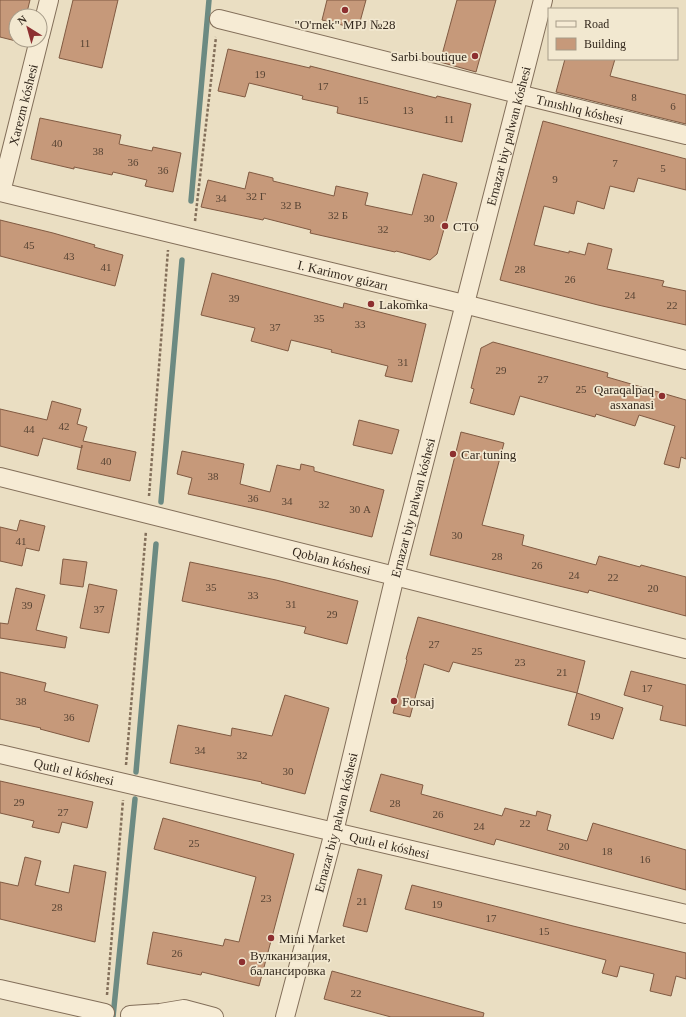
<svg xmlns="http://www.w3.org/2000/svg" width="686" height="1017" viewBox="0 0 686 1017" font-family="Georgia,serif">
  <rect width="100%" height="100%" fill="#eadec2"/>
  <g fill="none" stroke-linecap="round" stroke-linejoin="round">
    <path stroke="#6c8a82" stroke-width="5.5" d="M 191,201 L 209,0
      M 161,502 L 182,260
      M 136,772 L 156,544
      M 113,1017 L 135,799"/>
  </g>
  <path fill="#c6997a" stroke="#805a42" d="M 0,0 L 30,0 L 26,16 L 16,16 L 16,40 L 20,40 L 20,42 L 0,37 Z
    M 73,0 L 118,0 L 102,68 L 59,58 Z
    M 327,0 L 366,0 L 358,29 L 322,20 Z
    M 457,0 L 496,0 L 476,72 L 440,62 Z
    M 228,49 L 310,68 L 310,66 L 436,98 L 437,96 L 471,104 L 462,142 L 337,113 L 338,107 L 302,99 L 303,96 L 249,83 L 245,97 L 218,91 Z
    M 565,59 L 615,59 L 610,76 L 686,95 L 686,124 L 556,92 Z
    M 40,118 L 121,135 L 119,144 L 152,151 L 153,147 L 181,153 L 173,192 L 145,186 L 147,180 L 113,172 L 112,175 L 74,167 L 74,169 L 31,159 Z
    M 543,121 L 686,159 L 686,190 L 638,178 L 634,192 L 610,186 L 604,209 L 577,201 L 574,214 L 544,206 L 534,245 L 569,253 L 569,251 L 585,255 L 588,243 L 612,249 L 607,269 L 664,281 L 662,286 L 686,291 L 686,325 L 598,305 L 500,280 Z
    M 249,172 L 273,178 L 273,181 L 334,196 L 336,186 L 368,193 L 365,205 L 412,215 L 423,174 L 457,183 L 437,254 L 430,260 L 396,251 L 395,252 L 310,233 L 311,230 L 264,218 L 263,220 L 201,207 L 208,180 L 245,189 Z
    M 0,220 L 53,233 L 95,245 L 94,247 L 123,255 L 115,286 L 0,256 Z
    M 212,273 L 343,308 L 344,303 L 426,324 L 412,382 L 385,376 L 388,366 L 331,352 L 332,350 L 291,340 L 288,351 L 251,341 L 255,328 L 201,315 Z
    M 493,342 L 608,373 L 607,377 L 686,400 L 686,459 L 681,457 L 679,468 L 664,464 L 675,426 L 639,415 L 635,426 L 596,414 L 595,417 L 520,396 L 514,415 L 470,403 L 474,389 L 471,388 L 481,348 Z
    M 52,401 L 81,409 L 77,424 L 87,427 L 83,441 L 136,452 L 130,481 L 77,469 L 82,445 L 82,448 L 43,438 L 38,456 L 0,446 L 0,409 L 47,420 Z
    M 359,420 L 399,430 L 392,454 L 353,445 Z
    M 461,432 L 504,443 L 482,525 L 524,535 L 522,545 L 596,565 L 599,556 L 640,567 L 641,565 L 686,577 L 686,616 L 589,590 L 588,593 L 430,555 Z
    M 182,451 L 244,464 L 240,484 L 270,492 L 277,465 L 300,470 L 301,464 L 314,467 L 314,471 L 384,490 L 372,537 L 265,511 L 188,494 L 192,478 L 177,474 Z
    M 20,520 L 45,526 L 39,551 L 26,548 L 22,566 L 0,561 L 0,527 L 17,531 Z
    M 63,559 L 87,562 L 83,587 L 60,584 Z
    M 190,562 L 276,580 L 358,601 L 347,644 L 304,633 L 306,627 L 182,601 Z
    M 89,584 L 117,590 L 109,633 L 80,628 Z
    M 16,588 L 45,595 L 36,630 L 67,637 L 65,648 L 0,638 L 0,623 L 8,624 Z
    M 418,617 L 585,661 L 577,693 L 453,662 L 449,672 L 424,664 L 410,717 L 393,713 L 407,660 L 406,659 Z
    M 631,671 L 686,685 L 686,726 L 660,720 L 663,706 L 624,695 Z
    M 0,672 L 46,683 L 44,691 L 98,705 L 89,742 L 40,729 L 41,728 L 0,719 Z
    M 577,693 L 623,708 L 613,739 L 568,725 Z
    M 285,695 L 329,708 L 305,794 L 261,783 L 262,782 L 170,763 L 178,725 L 231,736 L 232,728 L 272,736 Z
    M 381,774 L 423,785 L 421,794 L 502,816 L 505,808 L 536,816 L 537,811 L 551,815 L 547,830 L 587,841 L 593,823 L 686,850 L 686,890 L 496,839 L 494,845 L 370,811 Z
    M 0,781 L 93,802 L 87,828 L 62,822 L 59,833 L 32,827 L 34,821 L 0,813 Z
    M 163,818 L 294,854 L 259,986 L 202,972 L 201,975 L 147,964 L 153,932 L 223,946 L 225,939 L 239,942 L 256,877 L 154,849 Z
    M 25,857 L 41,861 L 35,885 L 69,893 L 74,865 L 106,872 L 95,942 L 0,919 L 0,882 L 18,886 Z
    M 358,869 L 382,875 L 367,932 L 343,926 Z
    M 412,885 L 573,926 L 686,953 L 686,979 L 676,976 L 671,996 L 650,991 L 654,974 L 620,966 L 617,977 L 602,973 L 606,960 L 405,909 Z
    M 332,971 L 484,1013 L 483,1017 L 391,1017 L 324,999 Z"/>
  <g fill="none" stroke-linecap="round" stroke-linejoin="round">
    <g stroke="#836f5a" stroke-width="20">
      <g id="minor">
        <path id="s1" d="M 219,19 L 518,94 L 686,135"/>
        <path d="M 40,36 L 49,0"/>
        <path id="s2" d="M 0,192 L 464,304 L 686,360"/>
        <path id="s3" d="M 1,192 L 39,40"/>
        <path id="s4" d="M 0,477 L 686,649"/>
        <path id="s5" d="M 0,754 L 686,914"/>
        <path d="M 0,989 L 105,1013"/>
        <path d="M 130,1015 L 160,1013 L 184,1009 L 214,1017"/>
        <path id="s6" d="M 285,1017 L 334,832 L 395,576 L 543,0"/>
      </g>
    </g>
    <path stroke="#836f5a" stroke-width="2.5" stroke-dasharray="3 2" stroke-linecap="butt" d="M 195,221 L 216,37
      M 149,496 L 168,250
      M 126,765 L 146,531
      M 107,995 L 123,800"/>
    <use href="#minor" stroke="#f6ebd4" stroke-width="18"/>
  </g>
  <g fill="#8d2f30" stroke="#f2e8d0" stroke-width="1.5">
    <circle cx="345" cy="10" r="4"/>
    <circle cx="475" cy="56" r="4"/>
    <circle cx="445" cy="226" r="4"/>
    <circle cx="371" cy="304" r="4"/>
    <circle cx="662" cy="396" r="4"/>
    <circle cx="453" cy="454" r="4"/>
    <circle cx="394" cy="701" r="4"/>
    <circle cx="271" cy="938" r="4"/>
    <circle cx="242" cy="962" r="4"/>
  </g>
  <g text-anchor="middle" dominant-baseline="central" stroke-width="3.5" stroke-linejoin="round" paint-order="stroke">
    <g font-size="11" fill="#584434">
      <text x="85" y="43">11</text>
      <text x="260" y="74">19</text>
      <text x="323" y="86">17</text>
      <text x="634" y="97">8</text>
      <text x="363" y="100">15</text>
      <text x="673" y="106">6</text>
      <text x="408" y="110">13</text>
      <text x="449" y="119">11</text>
      <text x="57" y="143">40</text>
      <text x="98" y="151">38</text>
      <text x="133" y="162">36</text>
      <text x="615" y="163">7</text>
      <text x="663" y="168">5</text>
      <text x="163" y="170">36</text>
      <text x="555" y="179">9</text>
      <text x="256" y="196">32 Г</text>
      <text x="221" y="198">34</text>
      <text x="291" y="205">32 В</text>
      <text x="338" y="215">32 Б</text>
      <text x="429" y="218">30</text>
      <text x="383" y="229">32</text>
      <text x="29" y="245">45</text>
      <text x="69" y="256">43</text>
      <text x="106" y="267">41</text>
      <text x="520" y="269">28</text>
      <text x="570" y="279">26</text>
      <text x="630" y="295">24</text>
      <text x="234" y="298">39</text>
      <text x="672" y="305">22</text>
      <text x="319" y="318">35</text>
      <text x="360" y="324">33</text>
      <text x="275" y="327">37</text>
      <text x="403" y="362">31</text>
      <text x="501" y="370">29</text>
      <text x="543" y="379">27</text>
      <text x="581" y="389">25</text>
      <text x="64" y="426">42</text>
      <text x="29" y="429">44</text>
      <text x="106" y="461">40</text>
      <text x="213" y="476">38</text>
      <text x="253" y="498">36</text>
      <text x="287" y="501">34</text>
      <text x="324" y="504">32</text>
      <text x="360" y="509">30 А</text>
      <text x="457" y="535">30</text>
      <text x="21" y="541">41</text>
      <text x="497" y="556">28</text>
      <text x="537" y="565">26</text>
      <text x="574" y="575">24</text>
      <text x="613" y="577">22</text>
      <text x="211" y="587">35</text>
      <text x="653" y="588">20</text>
      <text x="253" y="595">33</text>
      <text x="291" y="604">31</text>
      <text x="27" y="605">39</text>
      <text x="99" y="609">37</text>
      <text x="332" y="614">29</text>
      <text x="434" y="644">27</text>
      <text x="477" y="651">25</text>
      <text x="520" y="662">23</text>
      <text x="562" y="672">21</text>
      <text x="647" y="688">17</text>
      <text x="21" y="701">38</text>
      <text x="595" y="716">19</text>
      <text x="69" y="717">36</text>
      <text x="200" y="750">34</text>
      <text x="242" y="755">32</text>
      <text x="288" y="771">30</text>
      <text x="19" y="802">29</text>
      <text x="395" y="803">28</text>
      <text x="63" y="812">27</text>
      <text x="438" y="814">26</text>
      <text x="525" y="823">22</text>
      <text x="479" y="826">24</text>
      <text x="194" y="843">25</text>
      <text x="564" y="846">20</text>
      <text x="607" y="851">18</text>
      <text x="645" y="859">16</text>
      <text x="266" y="898">23</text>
      <text x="362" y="901">21</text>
      <text x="437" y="904">19</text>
      <text x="57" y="907">28</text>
      <text x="491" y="918">17</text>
      <text x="544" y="931">15</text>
      <text x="177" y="953">26</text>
      <text x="356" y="993">22</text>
    </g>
    <g font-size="13" fill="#33281d" stroke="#f2e8d0" text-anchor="start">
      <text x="345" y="24" text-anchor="middle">"O'rnek" MPJ №28</text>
      <text x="467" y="56" text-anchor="end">Sarbi boutique</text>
      <text x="453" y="226">СТО</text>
      <text x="379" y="304">Lakomka</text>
      <text x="654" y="389" text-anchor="end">Qaraqalpaq<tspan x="654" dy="15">asxanasi</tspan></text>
      <text x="461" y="454">Car tuning</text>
      <text x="402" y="701">Forsaj</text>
      <text x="279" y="938">Mini Market</text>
      <text x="250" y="955">Вулканизация,<tspan x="250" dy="15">балансировка</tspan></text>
    </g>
    <g font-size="13" fill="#33281d" stroke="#f2e8d0">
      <text stroke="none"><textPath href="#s3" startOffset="90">Xarezm kóshesi</textPath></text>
      <text stroke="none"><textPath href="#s1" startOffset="372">Tınıshlıq kóshesi</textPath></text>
      <text stroke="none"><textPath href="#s6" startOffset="909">Ernazar biy palwan kóshesi</textPath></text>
      <text stroke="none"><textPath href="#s2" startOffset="353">I. Karimov gúzarı</textPath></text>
      <text stroke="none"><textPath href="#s6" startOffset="525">Ernazar biy palwan kóshesi</textPath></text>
      <text stroke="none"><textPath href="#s4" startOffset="342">Qoblan kóshesi</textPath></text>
      <text stroke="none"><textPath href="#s5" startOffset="76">Qutlı el kóshesi</textPath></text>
      <text stroke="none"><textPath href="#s6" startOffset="201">Ernazar biy palwan kóshesi</textPath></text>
      <text stroke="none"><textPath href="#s5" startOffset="400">Qutlı el kóshesi</textPath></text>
    </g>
  </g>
  <rect x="548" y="8" width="130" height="52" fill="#f2e8d0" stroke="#a69b88"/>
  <rect x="556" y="21" width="20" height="6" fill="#f6ebd4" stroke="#a69b88"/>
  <text x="584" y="28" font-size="12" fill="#33281d">Road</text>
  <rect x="556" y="38" width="20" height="12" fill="#c6997a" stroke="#a69b88"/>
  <text x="584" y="48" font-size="12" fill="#33281d">Building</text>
  <g transform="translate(28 28) rotate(323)"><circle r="19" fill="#f2e8d0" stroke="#a69b88"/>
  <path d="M0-3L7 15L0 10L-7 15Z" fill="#8d2f30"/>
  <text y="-6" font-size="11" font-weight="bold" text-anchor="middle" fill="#33281d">N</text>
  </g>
</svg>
